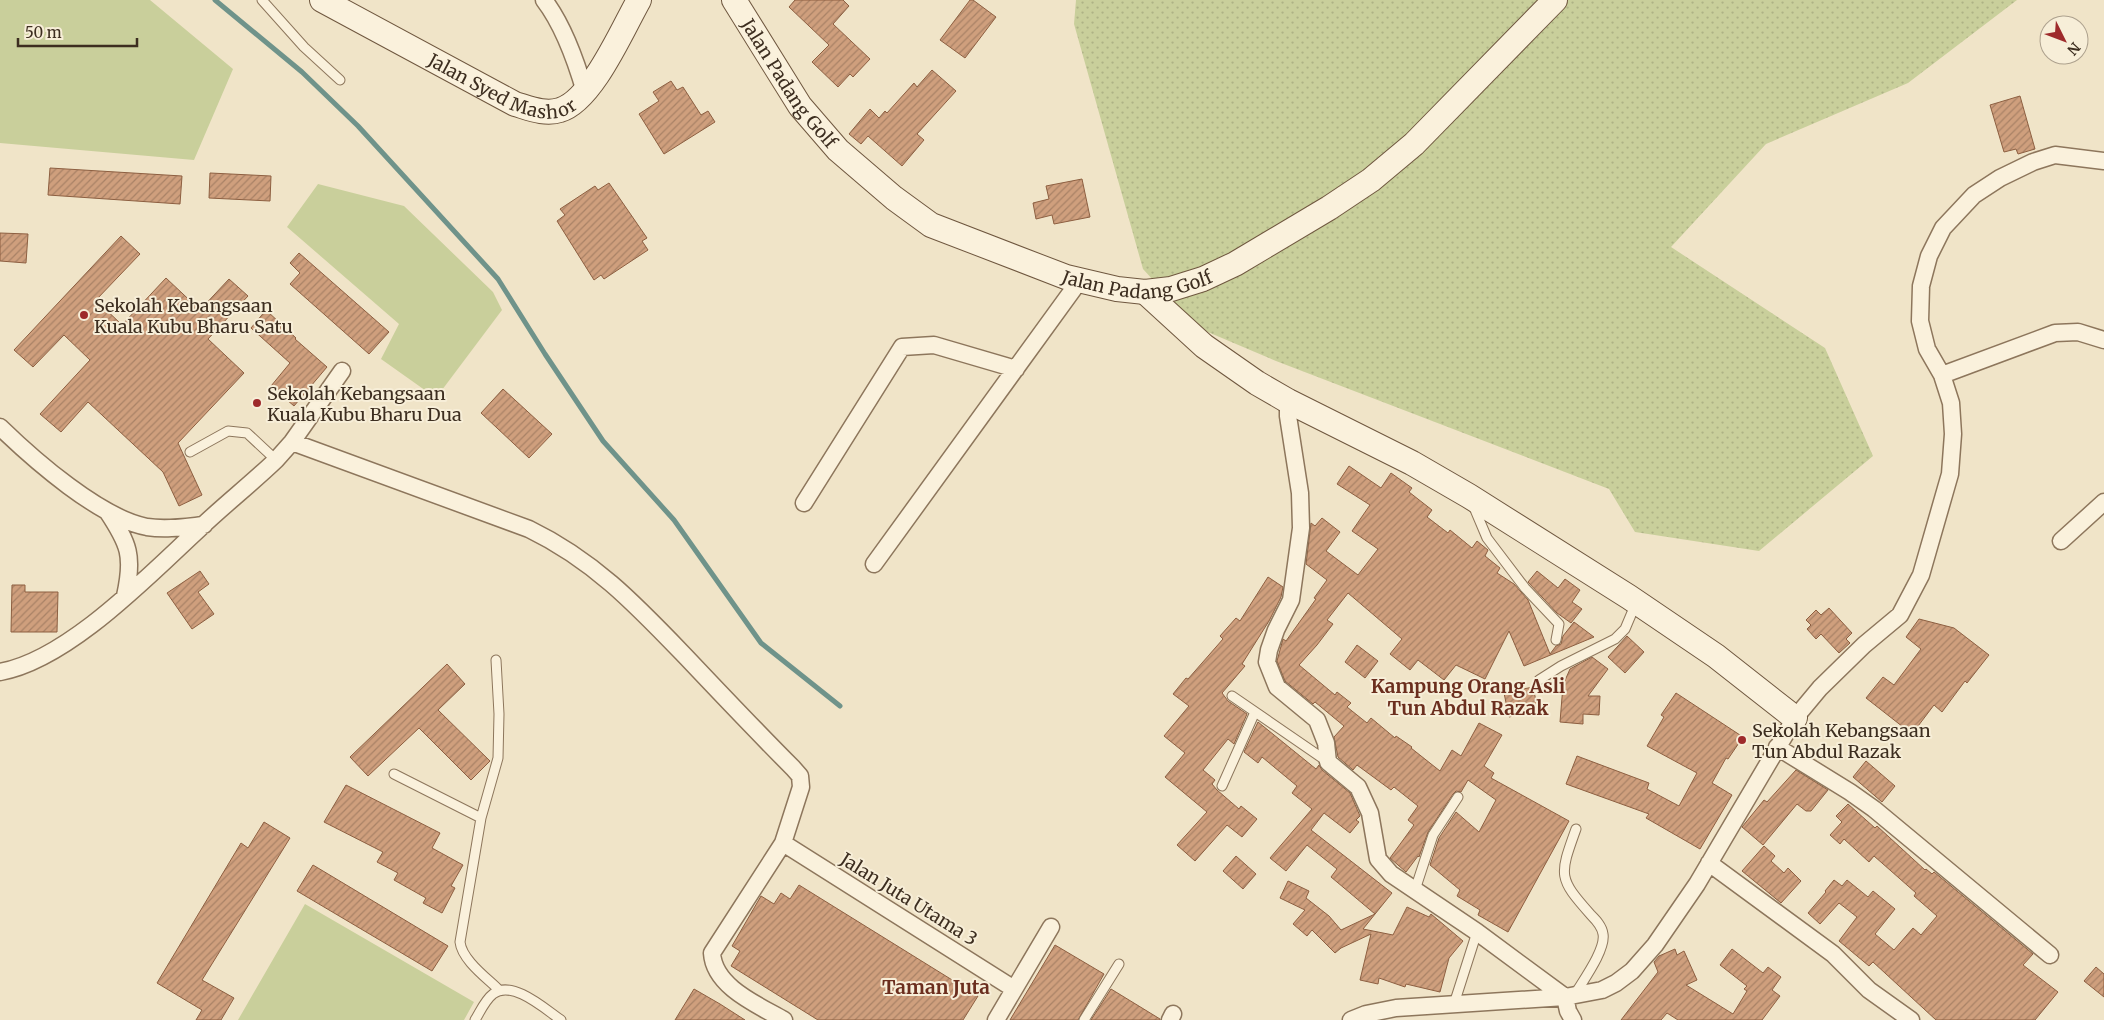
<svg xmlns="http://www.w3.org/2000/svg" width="2104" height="1020" viewBox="0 0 2104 1020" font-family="Merriweather,serif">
  <defs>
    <pattern id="grass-dots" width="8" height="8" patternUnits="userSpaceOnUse" patternTransform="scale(1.25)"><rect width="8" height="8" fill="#c9cf9b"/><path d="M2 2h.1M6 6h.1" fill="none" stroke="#aeb285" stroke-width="1.8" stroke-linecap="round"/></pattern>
    <pattern id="building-hatch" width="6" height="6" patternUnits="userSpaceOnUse" patternTransform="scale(1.25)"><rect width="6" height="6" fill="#cf9f7d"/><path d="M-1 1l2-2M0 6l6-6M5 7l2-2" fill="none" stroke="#a98266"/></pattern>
  </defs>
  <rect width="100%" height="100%" fill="#f0e4c8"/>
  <path fill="url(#grass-dots)" d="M 1076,0 L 2017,0 L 1908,83 L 1766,144 L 1671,247 L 1825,348 L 1873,456 L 1759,551 L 1635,532 L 1609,489 L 1276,361 L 1196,327 L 1143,269 L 1074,24 Z"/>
  <path fill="#c9cf9b" d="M 0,0 L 150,0 L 233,69 L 194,160 L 0,143 Z
    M 318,184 L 404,206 L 493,292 L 502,310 L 436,398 L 381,359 L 399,324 L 287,227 Z
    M 305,904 L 474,1002 L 464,1020 L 238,1020 Z"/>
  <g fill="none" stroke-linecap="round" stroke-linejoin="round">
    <path stroke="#6f938a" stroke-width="5" d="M 215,0 L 302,72 L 358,126 L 498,279 L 545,354 L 603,441 L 674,520 L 761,643 L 840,706"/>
  </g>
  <path fill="url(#building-hatch)" stroke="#8d5f41" d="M 795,0 L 843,0 L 849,6 L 833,24 L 870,59 L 853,77 L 850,74 L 838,87 L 812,62 L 829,45 L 789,7 Z
    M 970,0 L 973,0 L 996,17 L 965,58 L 940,40 Z
    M 932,70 L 956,91 L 917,134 L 924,140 L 902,166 L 868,136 L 861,144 L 849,134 L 870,109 L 879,118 L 885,111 L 887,113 L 914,83 L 917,87 Z
    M 671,81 L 677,90 L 683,87 L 701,115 L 708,111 L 715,122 L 664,154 L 639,114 L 659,101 L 653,92 Z
    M 2020,96 L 2035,149 L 2018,154 L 2016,149 L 2004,152 L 1990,105 Z
    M 50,168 L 182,176 L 180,204 L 48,195 Z
    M 210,173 L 271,176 L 270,201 L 209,198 Z
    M 1082,179 L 1090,217 L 1054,224 L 1052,215 L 1036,219 L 1033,203 L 1049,199 L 1046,186 Z
    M 609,183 L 647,238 L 642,241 L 648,250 L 604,279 L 601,275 L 594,280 L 557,221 L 565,215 L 560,209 L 595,186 L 598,190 Z
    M 0,233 L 28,234 L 26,263 L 0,261 Z
    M 121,236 L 140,254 L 96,300 L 122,325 L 166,278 L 200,310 L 229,279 L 248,296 L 208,339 L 244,373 L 178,443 L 202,495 L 179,506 L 163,472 L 88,402 L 61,432 L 40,414 L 90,360 L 64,335 L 33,367 L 14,350 Z
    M 299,253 L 389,332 L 369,354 L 290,284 L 300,273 L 290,263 Z
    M 266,310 L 296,338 L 295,339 L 327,367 L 294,406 L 271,386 L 290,363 L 251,328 Z
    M 503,389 L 552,434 L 529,458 L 481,413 Z
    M 1349,466 L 1381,488 L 1391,473 L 1412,488 L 1409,492 L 1432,510 L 1427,517 L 1448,533 L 1450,530 L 1472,548 L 1477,541 L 1488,550 L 1485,556 L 1500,568 L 1497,573 L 1514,584 L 1528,600 L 1550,654 L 1556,646 L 1561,644 L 1563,636 L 1574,622 L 1594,637 L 1524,666 L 1509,631 L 1485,679 L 1456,665 L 1444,680 L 1418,660 L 1410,670 L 1390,654 L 1402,639 L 1348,593 L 1327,620 L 1333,624 L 1317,645 L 1299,665 L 1335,695 L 1337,692 L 1351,703 L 1347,707 L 1367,723 L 1371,718 L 1395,738 L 1396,736 L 1412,747 L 1411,748 L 1440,771 L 1452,750 L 1461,756 L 1479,723 L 1502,735 L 1484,766 L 1494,773 L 1491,778 L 1569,821 L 1508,932 L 1478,915 L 1480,910 L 1457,896 L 1460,890 L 1430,865 L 1439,838 L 1456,812 L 1479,832 L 1496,800 L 1468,780 L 1461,792 L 1456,791 L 1453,794 L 1428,832 L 1419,857 L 1418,856 L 1406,872 L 1390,858 L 1414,825 L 1408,820 L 1418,806 L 1394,787 L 1391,790 L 1357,765 L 1353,770 L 1338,757 L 1334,737 L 1344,726 L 1315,702 L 1313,704 L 1285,681 L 1277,661 L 1283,639 L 1286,641 L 1316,599 L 1314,598 L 1327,580 L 1306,564 L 1311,523 L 1315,526 L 1322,518 L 1340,532 L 1326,551 L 1358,575 L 1378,549 L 1352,531 L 1370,505 L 1337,484 Z
    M 200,571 L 209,584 L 198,592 L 214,614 L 192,629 L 167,593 Z
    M 1537,571 L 1558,588 L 1565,579 L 1580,590 L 1572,602 L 1582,609 L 1571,623 L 1557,613 L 1528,582 Z
    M 1268,577 L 1283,587 L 1281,597 L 1269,621 L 1242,664 L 1245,666 L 1222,693 L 1228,701 L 1247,714 L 1234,744 L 1228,739 L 1203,770 L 1215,780 L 1212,784 L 1217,790 L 1239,809 L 1241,806 L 1257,819 L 1242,837 L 1227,825 L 1195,861 L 1177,845 L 1207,812 L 1165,777 L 1185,753 L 1164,736 L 1189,706 L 1173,694 L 1186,678 L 1188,679 L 1223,639 L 1220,636 L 1236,618 L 1240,621 Z
    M 12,585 L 25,585 L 25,592 L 58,592 L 57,632 L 11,632 Z
    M 1829,608 L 1852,633 L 1846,639 L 1850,643 L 1839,653 L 1821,634 L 1816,639 L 1807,629 L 1811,625 L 1806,620 L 1816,610 L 1821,615 Z
    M 1919,619 L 1954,628 L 1989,655 L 1967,683 L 1965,681 L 1942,712 L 1934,705 L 1912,734 L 1866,698 L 1883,677 L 1894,685 L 1921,649 L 1906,637 Z
    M 1627,636 L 1644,652 L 1625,673 L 1608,657 Z
    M 1357,645 L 1378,661 L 1365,678 L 1345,662 Z
    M 1592,657 L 1608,669 L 1588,696 L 1600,696 L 1599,715 L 1583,714 L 1583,724 L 1560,722 L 1563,685 L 1570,669 Z
    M 447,664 L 465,684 L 438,710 L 490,761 L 471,780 L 419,728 L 368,776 L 350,757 Z
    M 1533,687 L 1538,710 L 1509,717 L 1504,693 Z
    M 1676,693 L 1743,737 L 1728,759 L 1726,758 L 1712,783 L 1732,795 L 1700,849 L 1646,818 L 1649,814 L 1566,784 L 1577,756 L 1649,783 L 1647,789 L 1679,806 L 1697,773 L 1647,746 L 1664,717 L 1661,715 Z
    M 1258,722 L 1316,769 L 1319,765 L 1322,770 L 1350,793 L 1360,816 L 1356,820 L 1359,822 L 1350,833 L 1324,813 L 1311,830 L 1392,893 L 1363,929 L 1393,935 L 1407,907 L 1429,917 L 1431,914 L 1463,941 L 1449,958 L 1440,992 L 1406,984 L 1405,987 L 1379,978 L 1378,984 L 1360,980 L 1371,934 L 1341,948 L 1335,953 L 1312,930 L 1307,936 L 1293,924 L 1305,910 L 1280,898 L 1288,881 L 1309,891 L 1306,898 L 1329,916 L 1341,930 L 1375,914 L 1331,877 L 1337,869 L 1307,845 L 1286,871 L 1270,858 L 1312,809 L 1292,793 L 1297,786 L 1262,757 L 1258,763 L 1244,752 Z
    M 1866,761 L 1895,786 L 1882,802 L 1853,777 Z
    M 1796,770 L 1828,790 L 1811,811 L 1806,811 L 1797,804 L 1763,845 L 1742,827 L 1764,800 L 1767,802 Z
    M 346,785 L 440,833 L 432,848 L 463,865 L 451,886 L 455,888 L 442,913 L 423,903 L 426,898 L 394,880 L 398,873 L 377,862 L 383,852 L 324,822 Z
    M 1848,804 L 1875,828 L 1877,826 L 1925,870 L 1926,869 L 1932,874 L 1934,872 L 2033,954 L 2023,965 L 2058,992 L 2035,1020 L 1936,1020 L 1873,962 L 1869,966 L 1839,941 L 1857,917 L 1839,903 L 1820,924 L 1808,913 L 1826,892 L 1825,891 L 1834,880 L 1842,886 L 1847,880 L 1868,897 L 1873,891 L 1895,909 L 1875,934 L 1894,950 L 1913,928 L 1921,935 L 1937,916 L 1914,896 L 1916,893 L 1874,856 L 1869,862 L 1844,839 L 1840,844 L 1830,835 L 1842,822 L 1836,816 Z
    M 264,822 L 290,838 L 202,980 L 234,998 L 221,1020 L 196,1020 L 202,1010 L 157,983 L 241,843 L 248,848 Z
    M 1764,846 L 1775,856 L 1771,861 L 1784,873 L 1788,868 L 1801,881 L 1781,903 L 1742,871 Z
    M 1236,856 L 1256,874 L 1243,889 L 1223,871 Z
    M 313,865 L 448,946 L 432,971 L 297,891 Z
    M 799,885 L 978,996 L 963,1020 L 818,1020 L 731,966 L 740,951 L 732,946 L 761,896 L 774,904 L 781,893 L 790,899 Z
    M 1055,945 L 1104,974 L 1078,1020 L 1010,1020 Z
    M 1675,949 L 1677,955 L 1684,951 L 1697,980 L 1686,985 L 1733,1014 L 1747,991 L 1744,989 L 1747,986 L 1720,965 L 1732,949 L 1763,973 L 1768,967 L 1781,977 L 1772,990 L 1780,996 L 1762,1020 L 1678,1020 L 1667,1013 L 1661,1020 L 1621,1020 L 1658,972 L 1654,962 L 1659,956 Z
    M 2096,967 L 2104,974 L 2104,997 L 2084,981 Z
    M 694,989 L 720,1004 L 745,1020 L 675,1020 Z
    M 1111,989 L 1160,1019 L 1160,1020 L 1091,1020 Z"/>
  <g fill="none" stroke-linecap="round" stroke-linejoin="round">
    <g stroke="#8d765c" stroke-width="11">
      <path id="lane" d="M 262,0 L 304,47 L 340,80
        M 190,452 L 228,431 L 247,433 L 276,460
        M 1473,505 L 1487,538 L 1525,588 L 1559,624 L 1556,640
        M 496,660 L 499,714 L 498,758 L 481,818 L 460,942 C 462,960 487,978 499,990
        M 1539,680 L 1561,666 L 1615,639 L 1625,629 L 1636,603
        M 1232,696 L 1328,762
        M 394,774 L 481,818
        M 1222,786 L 1255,712
        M 1415,890 L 1433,835 L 1458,797
        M 1574,996 C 1582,982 1606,950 1603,934 C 1602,926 1596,920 1591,915 C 1558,878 1559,876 1576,829
        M 1454,1004 L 1477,932
        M 475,1020 C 480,1012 485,1000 493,994 C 512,979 545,1009 561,1020
        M 1084,1020 L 1119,964"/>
    </g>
    <g stroke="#8d765c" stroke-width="19">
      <path id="street" d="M 544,0 C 564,26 576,61 585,92
        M 1942,375 L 2055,333 L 2078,332 L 2104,340
        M 1288,401 L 1288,416 L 1300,493 L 1301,528 L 1291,600 L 1276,630 L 1269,650 L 1267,662 L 1277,687 L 1317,720 L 1326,743 L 1328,762 L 1358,787 L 1370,813 L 1378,859 L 1391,874 L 1477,932 L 1565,997 L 1602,990 L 1616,983 L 1632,971 L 1655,945 L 1697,884 L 1795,718 L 1820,688 L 1864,645 L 1900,615 L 1921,575 L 1950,474 L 1953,434 L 1951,403 L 1942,375 L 1927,349 L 1920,321 L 1921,286 L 1929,256 L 1943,228 L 1974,195 L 2000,178 L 2033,162 L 2055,155 L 2104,161
        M 0,427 C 34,460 100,518 147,527 C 166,530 185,527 204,525
        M 292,442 L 529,529 C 595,561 637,606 687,658 C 722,695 757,732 793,768 L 800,776 L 801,787 L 783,843 L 712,953 C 714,987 758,1005 784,1020
        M 804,503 L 902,347 L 934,345 L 1016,369
        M 107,511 C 129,544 134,556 125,596
        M 2061,541 L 2104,502
        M 874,564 L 1080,280
        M 0,672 C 68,660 149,575 199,529 C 224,505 251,484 276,460 L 292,442 L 342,371
        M 1777,747 L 1850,792 L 1874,809 L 2050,955
        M 783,843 L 1014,989
        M 1709,863 L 1833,954 L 1869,990 L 1911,1020
        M 996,1020 L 1051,927
        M 1170,1020 L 1173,1014
        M 1351,1020 L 1366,1014 L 1396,1008 L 1565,997 L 1568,1011 L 1573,1020"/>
    </g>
    <g stroke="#6f573f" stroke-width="26">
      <g id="secondary">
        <path id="s1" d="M 322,0 L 515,104 C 529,108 545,115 560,110 C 592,101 623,28 639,0"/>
        <path id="s2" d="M 734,0 L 800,106 L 838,150 L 894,198 L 931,225 L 1066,277 L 1117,289 L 1145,292 L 1171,289 L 1203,279 L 1235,264 L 1329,208 L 1371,180 L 1414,144 L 1555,0"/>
        <path d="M 1145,292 L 1204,346 L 1257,383 L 1288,401 L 1412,463 L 1469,496 L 1629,597 L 1716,656 L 1795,718"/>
      </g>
    </g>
    <use href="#lane" stroke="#faf1dc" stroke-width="9"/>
    <use href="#street" stroke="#faf1dc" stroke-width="16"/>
    <use href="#secondary" stroke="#faf1dc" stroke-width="24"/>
  </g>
  <g fill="#9e2a2b" stroke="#f7eed8" stroke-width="2">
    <circle cx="84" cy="315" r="5"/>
    <circle cx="257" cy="403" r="5"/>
    <circle cx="1742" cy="740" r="5"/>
  </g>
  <g text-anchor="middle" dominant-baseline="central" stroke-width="4" stroke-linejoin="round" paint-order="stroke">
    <g font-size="18" fill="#3d2e20" stroke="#f7eed8">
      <text stroke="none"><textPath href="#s1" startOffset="202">Jalan Syed Mashor</textPath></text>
      <text stroke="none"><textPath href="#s2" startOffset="100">Jalan Padang Golf</textPath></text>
      <text stroke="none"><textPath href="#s2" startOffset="520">Jalan Padang Golf</textPath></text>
      <text transform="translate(909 899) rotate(32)">Jalan Juta Utama 3</text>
    </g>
    <g font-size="18" fill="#3d2e20" stroke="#f7eed8" text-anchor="start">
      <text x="94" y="305">Sekolah Kebangsaan<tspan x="94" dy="21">Kuala Kubu Bharu Satu</tspan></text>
      <text x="267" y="393">Sekolah Kebangsaan<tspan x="267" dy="21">Kuala Kubu Bharu Dua</tspan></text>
      <text x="1752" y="730">Sekolah Kebangsaan<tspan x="1752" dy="21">Tun Abdul Razak</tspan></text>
    </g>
    <g font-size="19" font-weight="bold" fill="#6b2e1e" stroke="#f7eed8">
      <text x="1468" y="686">Kampung Orang Asli<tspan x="1468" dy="22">Tun Abdul Razak</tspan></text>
      <text x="936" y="987">Taman Juta</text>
    </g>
  </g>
  <g transform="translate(2064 40) rotate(132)"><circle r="24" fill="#f7eed8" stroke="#ada18e"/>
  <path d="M0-4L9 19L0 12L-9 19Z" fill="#9e2a2b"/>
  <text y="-8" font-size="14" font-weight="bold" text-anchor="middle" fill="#3d2e20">N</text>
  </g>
  <path d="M18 38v8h119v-8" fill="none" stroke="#3d2e20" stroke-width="2.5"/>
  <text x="25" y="38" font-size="15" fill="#3d2e20" stroke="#f7eed8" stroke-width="4" paint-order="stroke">50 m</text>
</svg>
